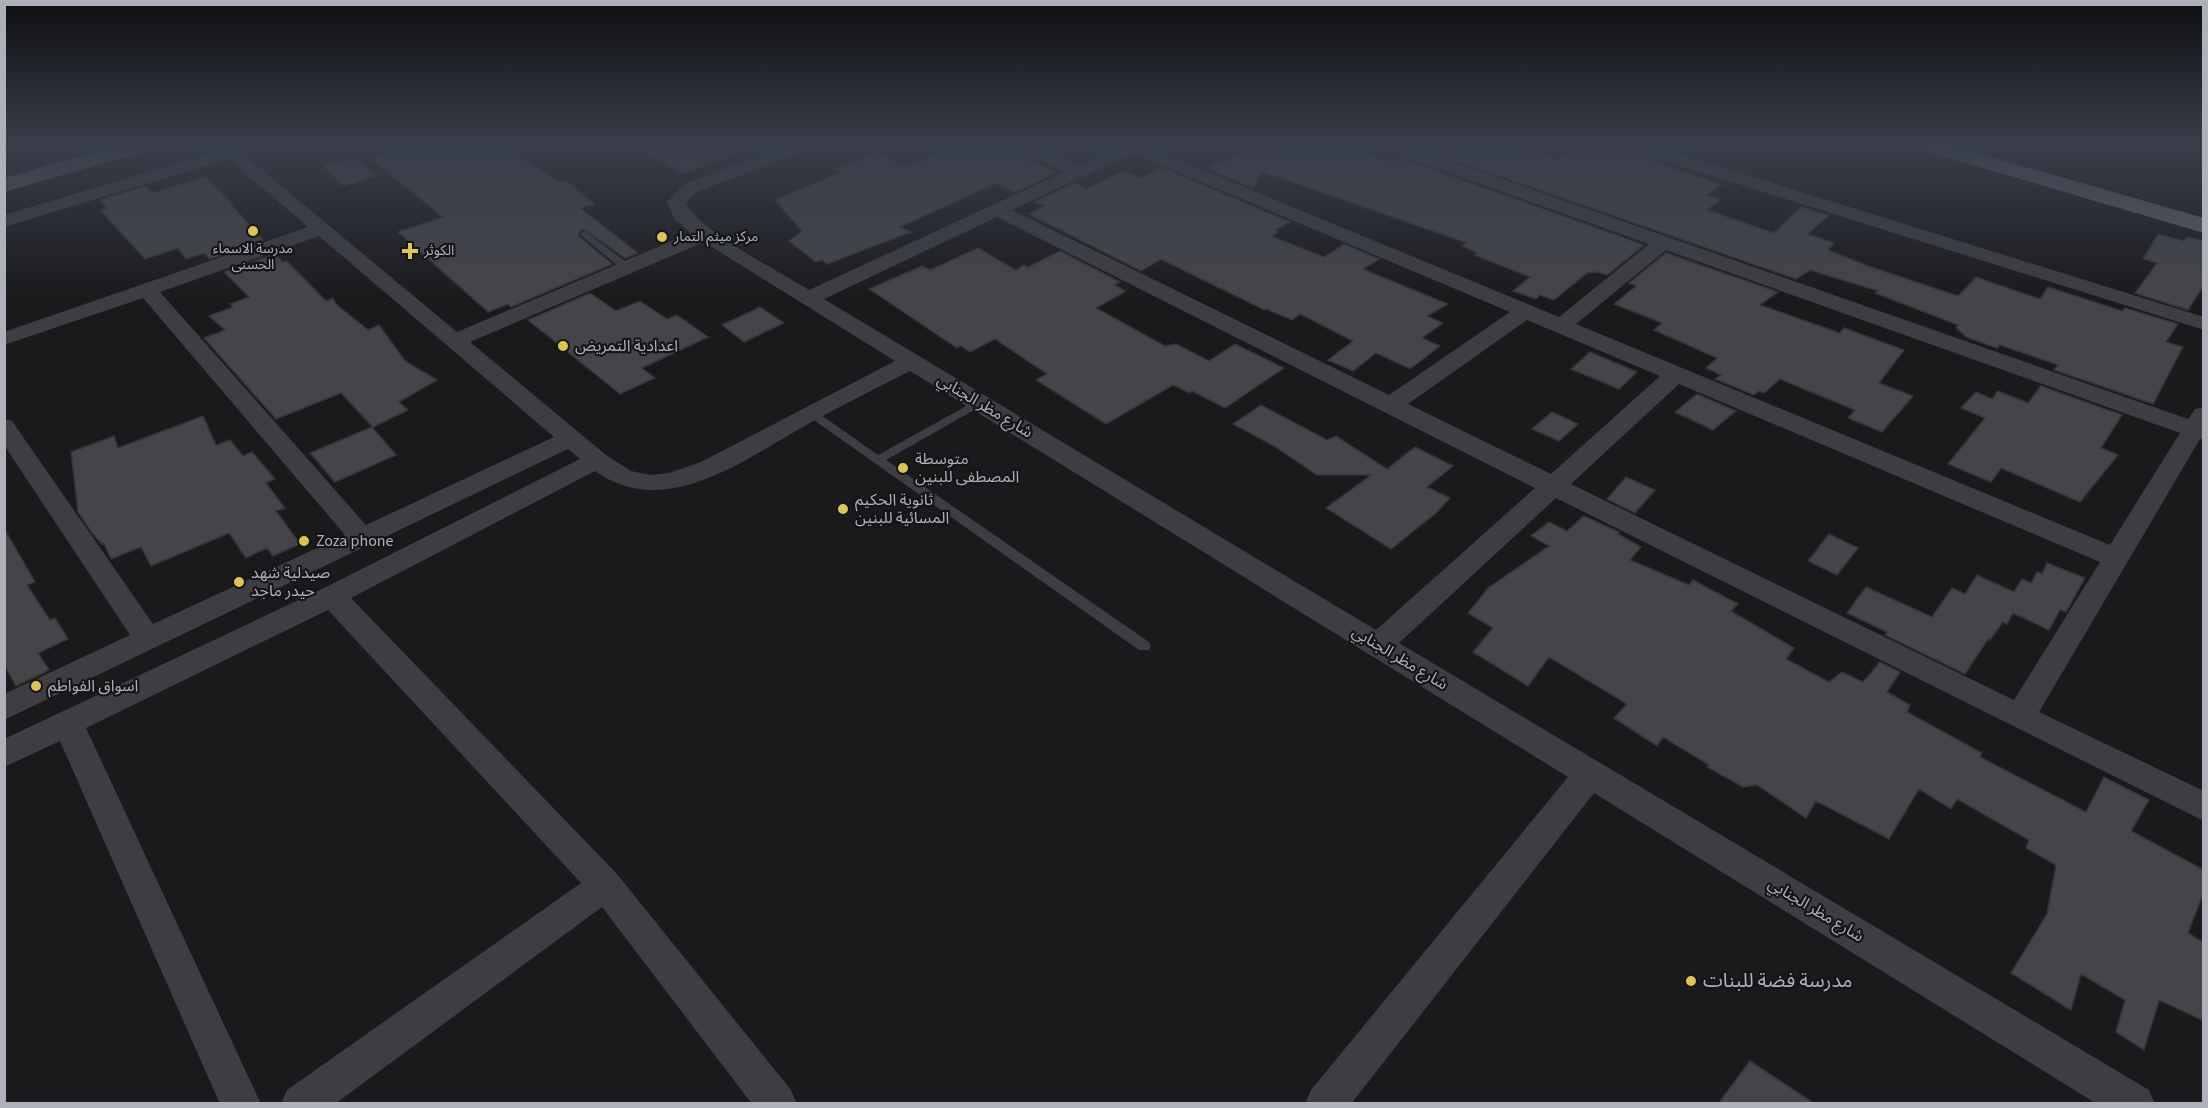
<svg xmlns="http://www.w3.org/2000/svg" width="2208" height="1108" viewBox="0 0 2208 1108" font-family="'Source Sans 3','Noto Sans Arabic',sans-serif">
  <rect width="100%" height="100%" fill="#1a1a1c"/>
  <path fill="#454549" stroke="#353438" stroke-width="1.5" d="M 420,144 L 503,144 L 558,182 L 565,180 L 594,204 L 580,208 L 638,253 L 625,258 L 584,229 L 579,232 L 578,236 L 612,264 L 511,307 L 508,304 L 488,312 L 398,232 L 443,217 L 371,159 Z
    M 631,144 L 756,144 L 757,146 L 682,174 Z
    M 960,144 L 1010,144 L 1014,150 L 1056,173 L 1015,192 L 996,183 L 900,227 L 911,232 L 827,264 L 822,260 L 816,262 L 789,241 L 802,231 L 775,200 L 842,172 L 836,169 L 877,153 L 906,167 Z
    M 1040,144 L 1081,144 L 1081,145 L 1060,154 Z
    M 1258,144 L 1341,144 L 1392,162 L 1400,158 L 1644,245 L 1607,275 L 1598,272 L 1587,273 L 1554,300 L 1540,295 L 1536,299 L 1513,291 L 1530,277 L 1474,255 L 1478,253 L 1462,246 L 1467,243 L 1261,171 L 1254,188 L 1207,169 Z
    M 1425,144 L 1513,144 L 1559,159 L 1583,144 L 1596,149 L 1602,144 L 1609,144 L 1721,185 L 1706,195 L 1721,199 L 1707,210 L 1774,233 L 1801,207 L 1829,215 L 1808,234 L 1834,243 L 1828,250 L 1868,266 L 1958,296 L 1976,277 L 2040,299 L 2048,287 L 2122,311 L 2125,308 L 2178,324 L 2166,342 L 2183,347 L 2153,404 L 2054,370 L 2058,365 L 2000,345 L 1997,348 L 1968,338 L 1956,328 L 1958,325 L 1875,293 L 1878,291 L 1810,270 L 1796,279 L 1419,148 Z
    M 355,157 L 377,176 L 344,186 L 323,166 Z
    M 1162,168 L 1290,222 L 1275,230 L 1278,232 L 1271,236 L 1324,257 L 1344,244 L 1379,259 L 1363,269 L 1448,304 L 1427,316 L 1443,323 L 1422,338 L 1440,346 L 1410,369 L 1376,353 L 1353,371 L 1328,360 L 1353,341 L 1300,314 L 1292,320 L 1266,309 L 1264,310 L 1161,259 L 1141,271 L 1029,214 L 1045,206 L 1035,202 L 1075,183 L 1087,189 L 1123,171 L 1141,178 Z
    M 205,177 L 231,202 L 229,202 L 263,240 L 210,259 L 204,253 L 186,259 L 178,248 L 145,259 L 100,210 L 107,208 L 100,200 L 145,186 L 152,193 Z
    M 2158,234 L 2184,241 L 2187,237 L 2204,241 L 2204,285 L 2188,310 L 2135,293 L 2157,263 L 2143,259 Z
    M 978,248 L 1016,270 L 1024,265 L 1028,267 L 1060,251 L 1120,282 L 1114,285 L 1126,291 L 1096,308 L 1165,346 L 1176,344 L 1209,361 L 1235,344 L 1284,368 L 1225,408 L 1192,391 L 1190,393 L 1173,385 L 1106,424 L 1036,380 L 1047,374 L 995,339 L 970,352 L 961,346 L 957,348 L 869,289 L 922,266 L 930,270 Z
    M 1666,253 L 1778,292 L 1760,305 L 1840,333 L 1844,328 L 1904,350 L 1879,383 L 1913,396 L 1882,432 L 1848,418 L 1855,410 L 1780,379 L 1764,393 L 1759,391 L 1754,395 L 1715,379 L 1721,375 L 1706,368 L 1717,358 L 1654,330 L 1662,323 L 1614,304 L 1636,286 L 1629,283 Z
    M 275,254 L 283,262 L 287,261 L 326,301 L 333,298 L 337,305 L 368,330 L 379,325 L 405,361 L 437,380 L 399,402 L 408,410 L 373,427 L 341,393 L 276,419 L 204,338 L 225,330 L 209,316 L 233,307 L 230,304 L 249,297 L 224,272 Z
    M 590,293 L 616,311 L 640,301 L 667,319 L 677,315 L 708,337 L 642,368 L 655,378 L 620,394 L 528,320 Z
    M 760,307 L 784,323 L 744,342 L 722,325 Z
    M 1590,352 L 1637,372 L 1619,389 L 1571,369 Z
    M 2041,386 L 2122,415 L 2101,448 L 2118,455 L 2080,502 L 2001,468 L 1991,482 L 1948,464 L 1985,418 L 1961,408 L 1976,392 L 1992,399 L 1998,391 L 2028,403 Z
    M 1697,394 L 1736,411 L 1713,430 L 1675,412 Z
    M 1261,405 L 1327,440 L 1336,436 L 1387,469 L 1415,447 L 1453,466 L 1427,487 L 1450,498 L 1436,513 L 1391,549 L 1326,508 L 1371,475 L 1317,475 L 1274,446 L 1233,424 Z
    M 1552,412 L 1578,424 L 1559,441 L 1532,429 Z
    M 203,416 L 216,445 L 230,440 L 243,456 L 252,452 L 275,479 L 266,483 L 285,508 L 276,511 L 300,544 L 273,556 L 267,548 L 246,558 L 229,533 L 151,566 L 141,547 L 111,559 L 104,543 L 102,544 L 92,533 L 78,512 L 71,452 L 114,436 L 118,448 Z
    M 372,427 L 396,455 L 335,482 L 310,453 Z
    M 1626,477 L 1655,490 L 1635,513 L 1607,499 Z
    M 1584,516 L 1619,532 L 1618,534 L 1641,547 L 1630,560 L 1689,585 L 1693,580 L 1738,604 L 1731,611 L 1794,648 L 1786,659 L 1829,682 L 1842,672 L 1863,682 L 1880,662 L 1900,672 L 1887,692 L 1910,705 L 1907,712 L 1982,753 L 1980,757 L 2086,812 L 2104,777 L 2149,800 L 2131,831 L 2204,870 L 2204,891 L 2188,933 L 2204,943 L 2204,1021 L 2159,1000 L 2144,1050 L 2116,1032 L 2125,1000 L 2081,974 L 2071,1010 L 2011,973 L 2047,914 L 2056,865 L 2026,848 L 2029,840 L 1957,799 L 1951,809 L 1919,789 L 1889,839 L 1816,801 L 1806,818 L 1757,785 L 1743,787 L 1707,767 L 1709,765 L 1663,737 L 1657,746 L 1614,718 L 1627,704 L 1549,657 L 1528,686 L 1473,652 L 1493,628 L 1468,613 L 1488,588 L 1549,546 L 1531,536 L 1549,522 L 1567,531 Z
    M 4,528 L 35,582 L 27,585 L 50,620 L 55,618 L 68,639 L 38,653 L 49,670 L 16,686 L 4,664 Z
    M 1829,534 L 1858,548 L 1837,575 L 1808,561 Z
    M 2047,563 L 2085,578 L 2066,612 L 2060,610 L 2049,630 L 2013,613 L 2007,624 L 2003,622 L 1990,640 L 1988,639 L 1965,674 L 1885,635 L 1887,632 L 1847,613 L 1866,587 L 1932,617 L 1952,588 L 1965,594 L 1977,575 L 2014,592 L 2022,579 L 2031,583 L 2037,572 L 2042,574 Z
    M 1750,1061 L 1815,1104 L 1718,1104 Z"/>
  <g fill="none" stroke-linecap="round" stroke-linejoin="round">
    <path fill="#3d3d43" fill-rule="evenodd" d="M 585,231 L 630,265 L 630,269 L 622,269 L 582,236 L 580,234 Z
      M 979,399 L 983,401 L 985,403 L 983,405 L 886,460 L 1149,642 L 1151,646 L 1149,650 L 1139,650 L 804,413 L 806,410 L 814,410 L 878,455 Z"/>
    <path fill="#3d3d43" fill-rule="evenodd" d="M 242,144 L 270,144 L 267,148 L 244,155 L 457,332 L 691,233 L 675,220 L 667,202 L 684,184 L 791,144 L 816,144 L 813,148 L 696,192 L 686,203 C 698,230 780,272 809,290 L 1064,172 L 1015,148 L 1012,144 L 1035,144 L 1079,165 L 1124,144 L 1147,144 L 1145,146 L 1559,317 L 1649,244 L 1379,148 L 1376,144 L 1402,144 L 2188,419 L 2195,409 L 2204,407 L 2204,440 L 2200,439 L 2039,712 L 2204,791 L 2204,821 L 1556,498 L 1399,643 L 2149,1090 L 2155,1104 L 2097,1104 L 1594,793 L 1351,1104 L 1305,1104 L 1311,1090 L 1568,777 L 910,371 C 873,390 836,408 801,428 C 740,463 663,520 595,471 L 351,598 L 617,874 L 791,1090 L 797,1104 L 752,1104 L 602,907 L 335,1104 L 281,1104 L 287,1090 L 581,883 L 328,610 L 86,728 L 261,1104 L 220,1104 L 60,741 L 4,767 L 4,739 L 322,589 L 580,459 L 568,449 L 4,720 L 4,694 L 130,635 L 4,445 L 4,419 L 12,421 L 153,624 L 345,535 L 143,298 L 4,345 L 4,332 L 308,227 L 228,159 L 4,227 L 4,215 ZM 1133,153 L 1510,312 L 1389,395 L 1012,210 ZM 997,217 L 1535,488 L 1376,630 L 824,299 ZM 319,236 L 554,437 L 366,525 L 160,292 ZM 704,242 L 895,361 L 701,462 L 669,473 L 650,475 L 631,471 L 606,455 L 470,342 ZM 1666,250 L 2180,433 L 2110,545 L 1576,324 ZM 1527,320 L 1660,376 L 1551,474 L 1408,404 ZM 1679,384 L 2100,562 L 2014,700 L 1571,484 Z
      M 1620,144 L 1647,144 L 2204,317 L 2204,330 L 1623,148 Z"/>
    <path fill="#58585f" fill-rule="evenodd" d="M 125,144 L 160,144 L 156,148 L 4,192 L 4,178 Z"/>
    <path fill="#606068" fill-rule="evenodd" d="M 1911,144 L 1945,144 L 2204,218 L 2204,233 L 1915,148 Z"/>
  </g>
  <linearGradient id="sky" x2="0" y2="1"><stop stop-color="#0e0e0f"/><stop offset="0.48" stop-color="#383e4b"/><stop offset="1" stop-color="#383e4b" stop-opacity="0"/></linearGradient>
  <rect width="2208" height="299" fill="url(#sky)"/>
  <g fill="#dfc54f" stroke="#151517" stroke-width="2">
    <circle cx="253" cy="231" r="6"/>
    <circle cx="662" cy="237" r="6"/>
    <path d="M407 242h6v6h6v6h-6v6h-6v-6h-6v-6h6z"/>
    <circle cx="563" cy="346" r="6"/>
    <circle cx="903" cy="468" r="6"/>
    <circle cx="843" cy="509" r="6"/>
    <circle cx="304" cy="541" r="6"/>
    <circle cx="239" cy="582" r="6"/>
    <circle cx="36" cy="686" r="6"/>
    <circle cx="1691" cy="981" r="6"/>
  </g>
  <g text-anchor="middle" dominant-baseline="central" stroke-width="4.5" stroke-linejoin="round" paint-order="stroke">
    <g font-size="14" fill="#aeb0ba" stroke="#151517" text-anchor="start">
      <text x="674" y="237">مركز ميثم التمار</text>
      <text x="253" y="249" text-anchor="middle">مدرسة الاسماء<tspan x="253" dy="16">الحسنى</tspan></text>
      <text x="424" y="251">الكوثر</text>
    </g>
    <g font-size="16" fill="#aeb0ba" stroke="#151517" text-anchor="start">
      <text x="575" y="346">اعدادية التمريض</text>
      <text x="915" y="459">متوسطة<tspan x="915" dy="18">المصطفى للبنين</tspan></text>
      <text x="855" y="500">ثانوية الحكيم<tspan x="855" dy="18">المسائية للبنين</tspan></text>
      <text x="316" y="541">Zoza phone</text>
      <text x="251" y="573">صيدلية شهد<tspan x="251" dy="18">حيدر ماجد</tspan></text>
      <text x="48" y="686">اسواق الفواطم</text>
    </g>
    <g font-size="16" fill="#aeb0ba" stroke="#151517">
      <text transform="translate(985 406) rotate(31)">شارع مظر الجنابي</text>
      <text transform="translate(1400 658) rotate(31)">شارع مظر الجنابي</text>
      <text transform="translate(1816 910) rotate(31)">شارع مظر الجنابي</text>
    </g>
    <g font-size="20" fill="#aeb0ba" stroke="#151517" text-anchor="start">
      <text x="1703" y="981">مدرسة فضة للبنات</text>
    </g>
  </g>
  <rect width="2208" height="1108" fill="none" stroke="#aeb0ba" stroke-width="12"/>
</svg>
